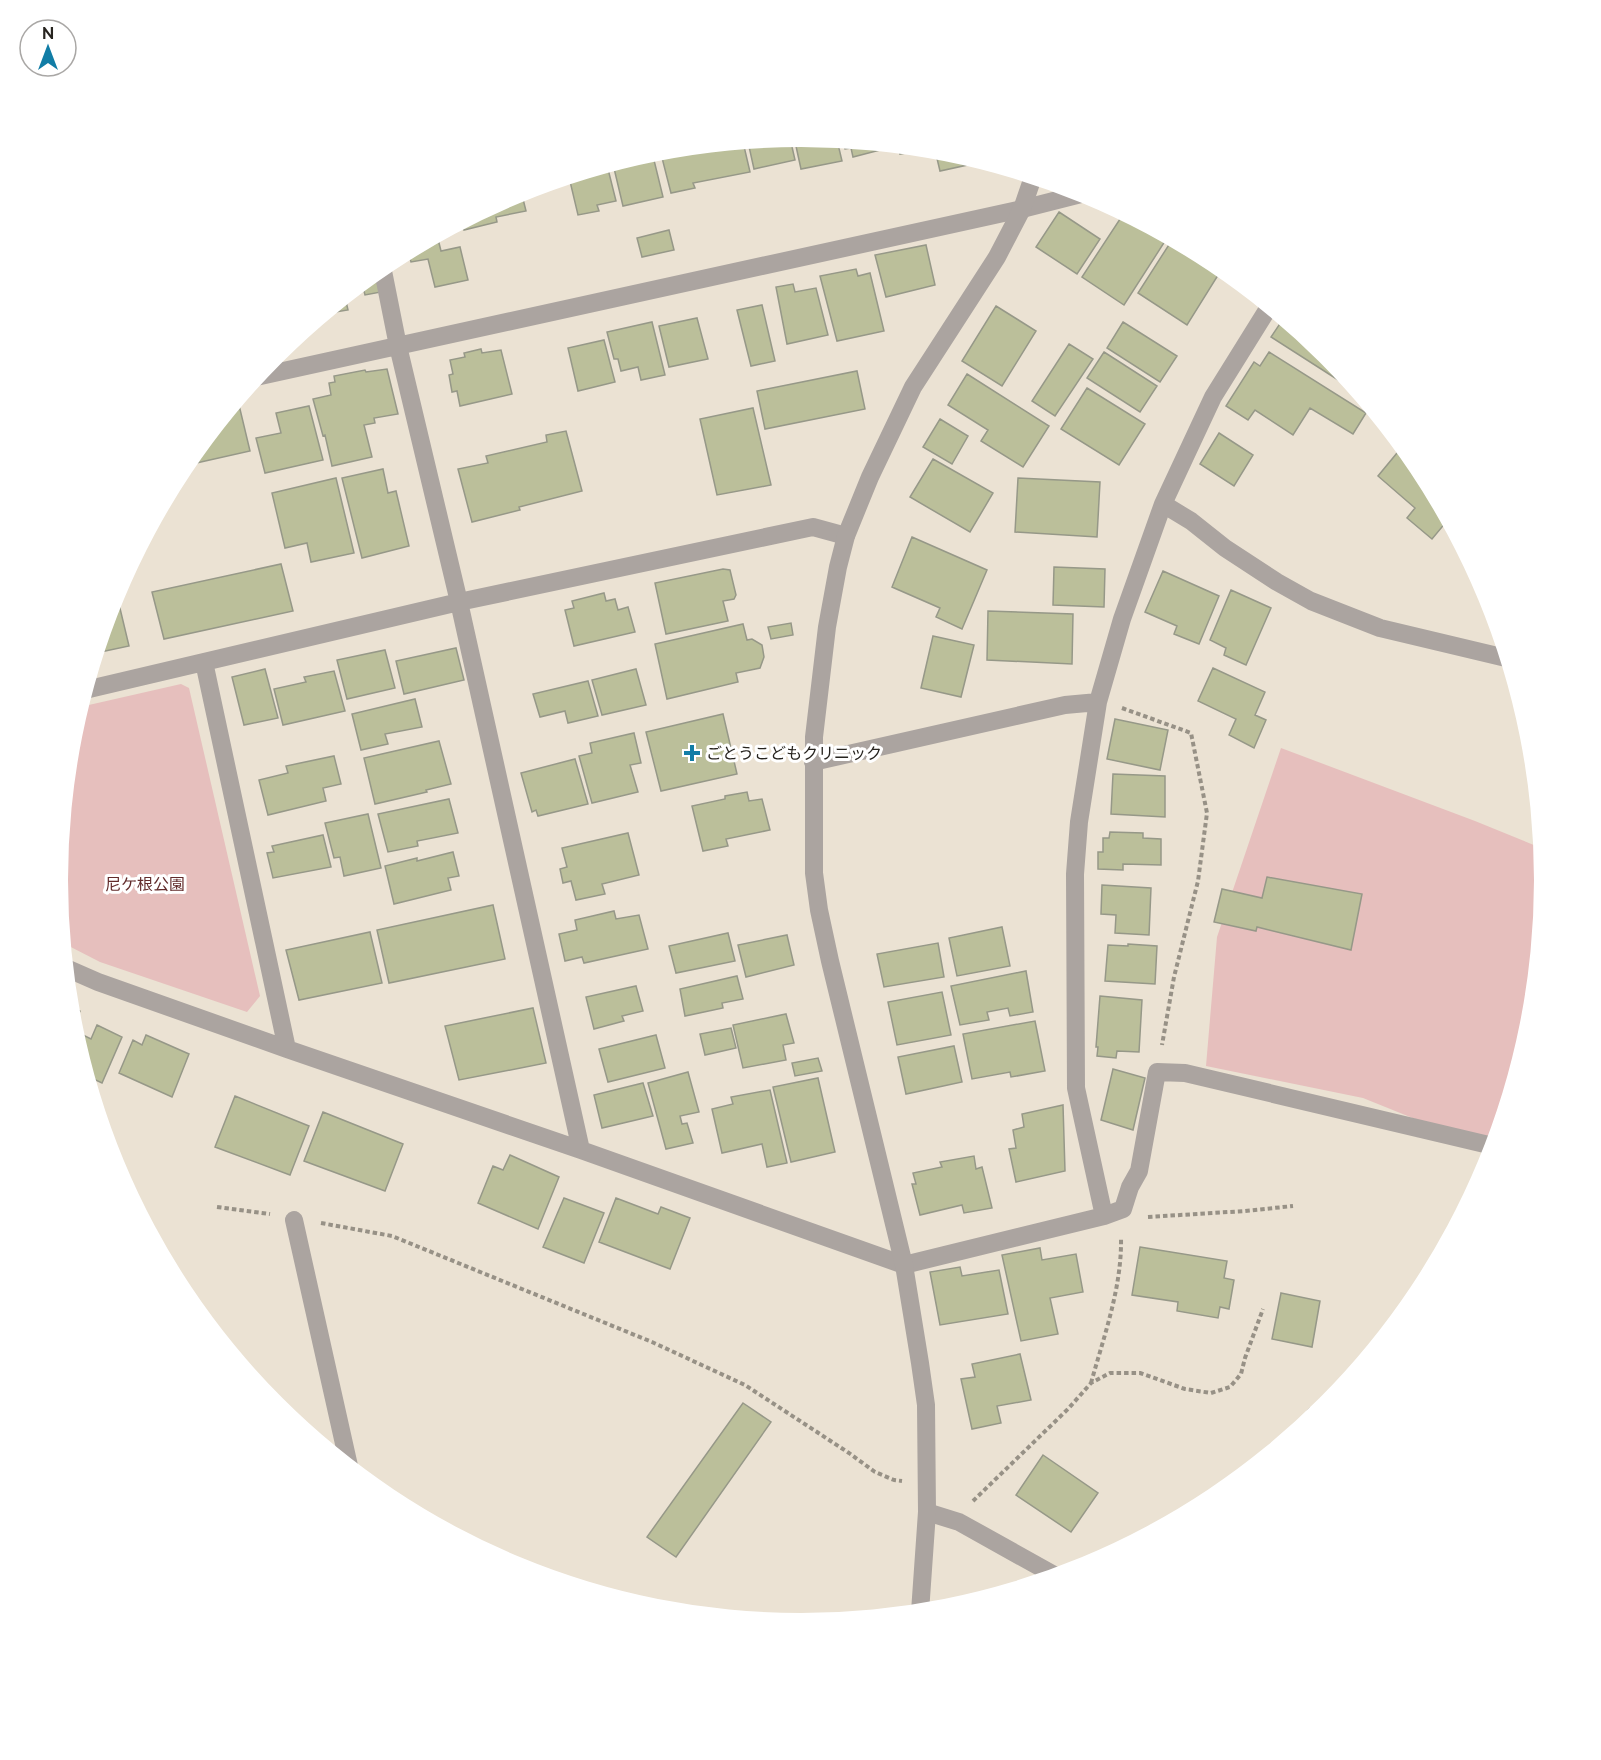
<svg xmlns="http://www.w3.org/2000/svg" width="1601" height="1760" viewBox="0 0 1601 1760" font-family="Raleway,'Noto Sans JP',sans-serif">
  <rect width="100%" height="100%" fill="#ebe2d3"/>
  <path fill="#e6bfbd" d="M 181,684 L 189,688 L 260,996 L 247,1012 L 100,962 L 63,943 L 57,880 L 71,735 L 80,707 Z
    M 1281,748 L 1475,821 L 1541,848 L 1544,880 L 1530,1025 L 1492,1150 L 1363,1098 L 1206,1066 L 1217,937 Z"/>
  <path fill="#bbbf9a" stroke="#969888" stroke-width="1.5" d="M 794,137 L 837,140 L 842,161 L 801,169 Z
    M 790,138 L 795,160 L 754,169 L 748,142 Z
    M 843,141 L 883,145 L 884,149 L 853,157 L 851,148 L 845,149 Z
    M 743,142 L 750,172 L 693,183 L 695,188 L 671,193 L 660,150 Z
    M 899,146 L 928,149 L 900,154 Z
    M 935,150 L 946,151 L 981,162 L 940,171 Z
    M 652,152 L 663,197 L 623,206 L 613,164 Z
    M 607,165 L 616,201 L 597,205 L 599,211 L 578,215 L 569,177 Z
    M 521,191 L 526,211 L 496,217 L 497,222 L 464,230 L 462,222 Z
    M 1059,212 L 1100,239 L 1077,274 L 1036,247 Z
    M 1122,216 L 1141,227 L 1143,224 L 1167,238 L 1124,305 L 1082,277 Z
    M 669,230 L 674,250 L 642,257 L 637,238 Z
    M 437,235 L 441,251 L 460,247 L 468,280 L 435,287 L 428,259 L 411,262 L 408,251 Z
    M 1172,240 L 1220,272 L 1187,325 L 1138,293 Z
    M 926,245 L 935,285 L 886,297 L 875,255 Z
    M 856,269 L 858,276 L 870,273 L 884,331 L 837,341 L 820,276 Z
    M 376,271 L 381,292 L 365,295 L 362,283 Z
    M 793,284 L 795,292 L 816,288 L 828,335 L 787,344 L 776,287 Z
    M 345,297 L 348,310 L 323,314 Z
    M 762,305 L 775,361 L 751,366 L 737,310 Z
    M 996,306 L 1036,331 L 1002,386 L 962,361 Z
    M 697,318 L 708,359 L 669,367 L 659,326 Z
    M 1283,319 L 1326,355 L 1357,392 L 1271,337 Z
    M 652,322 L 665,375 L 641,380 L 638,367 L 621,371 L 618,359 L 614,359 L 607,332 Z
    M 1123,322 L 1177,356 L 1160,382 L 1107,348 Z
    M 604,340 L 615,382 L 578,391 L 568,348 Z
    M 1069,344 L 1093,359 L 1055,416 L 1032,401 Z
    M 481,349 L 482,353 L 501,350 L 512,394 L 460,406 L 457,391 L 452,392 L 449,375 L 453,374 L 450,360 L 465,357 L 464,353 Z
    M 1104,352 L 1157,386 L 1140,412 L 1087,378 Z
    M 1269,352 L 1366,413 L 1353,434 L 1310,408 L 1293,435 L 1255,410 L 1248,420 L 1226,406 L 1254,362 L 1260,366 Z
    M 387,369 L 398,414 L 374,418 L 375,423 L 364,425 L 372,457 L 332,466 L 325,435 L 323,436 L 313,399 L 331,395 L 329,383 L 335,382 L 334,376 L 365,370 L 366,372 Z
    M 857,371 L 865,409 L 765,429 L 757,391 Z
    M 967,374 L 1049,426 L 1023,467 L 981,441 L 988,430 L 948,405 Z
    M 1087,388 L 1145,424 L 1119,465 L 1061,429 Z
    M 239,405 L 250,451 L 183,466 L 232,406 Z
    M 309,406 L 323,460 L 265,473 L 256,438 L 281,433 L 276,413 Z
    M 753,408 L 771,485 L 717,495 L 700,419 Z
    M 940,419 L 968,436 L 952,464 L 923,447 Z
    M 566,431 L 582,491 L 519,507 L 520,510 L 472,522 L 458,469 L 488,463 L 486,456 L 547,442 L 546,435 Z
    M 1219,433 L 1253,455 L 1234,486 L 1200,464 Z
    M 1402,447 L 1419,467 L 1447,521 L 1432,539 L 1407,518 L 1415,508 L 1378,476 Z
    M 933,459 L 993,493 L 970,532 L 910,497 Z
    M 383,469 L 388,493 L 396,491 L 409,546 L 362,558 L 342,478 Z
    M 336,478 L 354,553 L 311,562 L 307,543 L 285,548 L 272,493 Z
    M 1018,478 L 1100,482 L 1097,537 L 1015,532 Z
    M 912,537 L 987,570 L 962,629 L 936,617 L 940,608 L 892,587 Z
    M 281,564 L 293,611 L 164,639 L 152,592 Z
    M 1054,567 L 1105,569 L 1104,607 L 1053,605 Z
    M 723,569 L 730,570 L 736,595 L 734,599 L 723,601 L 728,621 L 666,634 L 655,583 Z
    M 1163,571 L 1219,596 L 1199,644 L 1174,634 L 1177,626 L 1145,612 Z
    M 1231,590 L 1271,608 L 1246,665 L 1224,655 L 1226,648 L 1210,640 Z
    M 604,593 L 606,601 L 615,599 L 618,610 L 628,607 L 635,632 L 574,646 L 565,610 L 574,608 L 572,601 Z
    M 118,600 L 129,646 L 96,653 L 112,601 Z
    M 988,611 L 1073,614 L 1072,664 L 987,660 Z
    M 791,623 L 793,635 L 771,639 L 768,627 Z
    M 743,624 L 747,640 L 752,639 L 762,645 L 764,657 L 760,668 L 736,673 L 738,682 L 667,699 L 655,644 Z
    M 933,636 L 974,645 L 961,697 L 921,688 Z
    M 456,648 L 464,680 L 404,694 L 396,661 Z
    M 385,650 L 395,688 L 347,699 L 337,660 Z
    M 1213,668 L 1265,692 L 1255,715 L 1266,720 L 1254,748 L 1229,735 L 1236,719 L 1198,701 Z
    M 265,669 L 278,718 L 244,725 L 232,677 Z
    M 636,669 L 646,705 L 602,715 L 592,680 Z
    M 334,671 L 345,711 L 283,725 L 274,689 L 306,682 L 304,677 Z
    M 588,681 L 598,716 L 568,723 L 565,711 L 540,717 L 533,694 Z
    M 415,699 L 422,727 L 385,734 L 388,744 L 361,750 L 352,714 Z
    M 723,714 L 737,774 L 661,791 L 646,732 Z
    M 1115,719 L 1168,730 L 1160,770 L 1107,759 Z
    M 634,733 L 641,763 L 630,765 L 638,792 L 592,803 L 579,756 L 592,753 L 590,743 Z
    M 439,741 L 451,784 L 426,790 L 427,792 L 375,804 L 364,758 Z
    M 334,756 L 341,784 L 323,788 L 326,801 L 268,815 L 259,780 L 288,773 L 286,766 Z
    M 575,759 L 588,804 L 538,816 L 536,810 L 532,812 L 521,773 Z
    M 1113,774 L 1165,776 L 1165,817 L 1111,814 Z
    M 747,792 L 749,801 L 762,799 L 770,830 L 726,839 L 728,846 L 703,851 L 692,806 L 725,799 L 725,796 Z
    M 449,799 L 458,833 L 417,841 L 418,846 L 388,852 L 378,814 Z
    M 368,814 L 381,868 L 344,876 L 340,857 L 334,858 L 325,823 Z
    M 1110,832 L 1143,833 L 1143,838 L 1161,839 L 1161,865 L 1123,864 L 1123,870 L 1098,869 L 1098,852 L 1103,852 L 1103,838 L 1109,838 Z
    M 628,833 L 639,875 L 602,884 L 605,894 L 576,900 L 571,881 L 563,883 L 560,869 L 567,867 L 562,848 Z
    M 323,835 L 331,867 L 273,878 L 267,853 L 274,852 L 272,846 Z
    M 453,852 L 459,876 L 448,878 L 451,890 L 394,904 L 385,866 L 417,858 L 417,861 Z
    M 1267,877 L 1362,894 L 1351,950 L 1257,927 L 1256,931 L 1214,922 L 1222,889 L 1262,898 Z
    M 1102,885 L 1151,888 L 1149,935 L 1115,933 L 1116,915 L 1101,914 Z
    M 493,905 L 505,959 L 389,983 L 377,930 Z
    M 614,911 L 616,919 L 639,915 L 648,949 L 584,963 L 582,957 L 565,961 L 559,934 L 577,930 L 575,920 Z
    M 1002,927 L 1010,966 L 957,976 L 949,938 Z
    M 370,932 L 382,983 L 299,1000 L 286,950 Z
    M 728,933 L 735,961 L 676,973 L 669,946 Z
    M 787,935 L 794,965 L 746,977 L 738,945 Z
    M 938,943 L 944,977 L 884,987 L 877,954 Z
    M 1128,944 L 1157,946 L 1155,984 L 1105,981 L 1108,945 L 1128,946 Z
    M 1026,971 L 1033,1012 L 1010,1016 L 1008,1008 L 987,1012 L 989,1020 L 960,1025 L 951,986 Z
    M 737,976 L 743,999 L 722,1003 L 723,1008 L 685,1016 L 680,989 Z
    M 636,986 L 643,1011 L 622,1016 L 624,1021 L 594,1029 L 586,997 Z
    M 942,992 L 951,1035 L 897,1045 L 888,1002 Z
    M 1100,996 L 1142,1000 L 1139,1052 L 1117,1051 L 1116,1058 L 1097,1056 L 1098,1047 L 1096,1047 Z
    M 69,1006 L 80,1011 L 72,1029 L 71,1025 Z
    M 533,1008 L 546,1063 L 459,1080 L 445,1026 Z
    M 786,1014 L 794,1043 L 783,1045 L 786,1060 L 743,1068 L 733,1025 Z
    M 1035,1021 L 1045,1071 L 1011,1077 L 1010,1072 L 972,1079 L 963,1034 Z
    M 97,1025 L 122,1037 L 102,1083 L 87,1076 L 75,1036 L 77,1032 L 91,1039 Z
    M 731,1028 L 736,1048 L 705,1055 L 700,1034 Z
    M 146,1035 L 189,1054 L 172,1097 L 119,1073 L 133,1040 L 142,1045 Z
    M 656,1035 L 665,1068 L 608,1082 L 599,1049 Z
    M 954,1046 L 962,1082 L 906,1094 L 898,1057 Z
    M 818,1058 L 822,1071 L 795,1076 L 792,1063 Z
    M 1113,1069 L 1145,1078 L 1133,1130 L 1101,1120 Z
    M 688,1072 L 699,1112 L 680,1116 L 682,1124 L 687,1123 L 693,1143 L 666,1149 L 648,1083 Z
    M 818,1078 L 835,1152 L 791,1162 L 773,1087 Z
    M 643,1083 L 653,1116 L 602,1128 L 594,1095 Z
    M 770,1090 L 787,1163 L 767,1167 L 762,1144 L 722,1153 L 712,1109 L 733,1104 L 731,1097 Z
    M 235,1096 L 309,1126 L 290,1175 L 215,1147 Z
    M 1063,1105 L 1065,1171 L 1016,1182 L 1009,1149 L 1016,1148 L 1013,1130 L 1024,1127 L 1022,1114 Z
    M 323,1112 L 403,1144 L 385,1191 L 304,1161 Z
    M 510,1155 L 559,1177 L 538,1229 L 478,1203 L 493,1166 L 503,1170 Z
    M 974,1156 L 976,1169 L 982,1167 L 992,1208 L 964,1213 L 962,1205 L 920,1215 L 912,1184 L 916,1184 L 913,1173 L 942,1167 L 940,1162 Z
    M 564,1198 L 604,1213 L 584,1263 L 543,1247 Z
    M 616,1198 L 658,1214 L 661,1207 L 690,1218 L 670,1269 L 599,1242 Z
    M 1140,1247 L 1227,1261 L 1224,1278 L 1234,1280 L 1229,1309 L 1220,1307 L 1218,1318 L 1177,1311 L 1178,1302 L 1132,1295 Z
    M 1040,1248 L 1042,1260 L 1076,1254 L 1083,1292 L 1050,1298 L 1058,1334 L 1021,1341 L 1002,1255 Z
    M 960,1267 L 962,1276 L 999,1270 L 1008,1314 L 940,1325 L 930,1272 Z
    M 1281,1293 L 1320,1301 L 1312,1347 L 1272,1339 Z
    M 1020,1354 L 1031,1400 L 997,1406 L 1001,1423 L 972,1429 L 961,1379 L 975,1377 L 972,1364 Z
    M 743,1403 L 771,1422 L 676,1557 L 647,1537 Z
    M 1043,1455 L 1098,1493 L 1071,1532 L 1016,1495 Z"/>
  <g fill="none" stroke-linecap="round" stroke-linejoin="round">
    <path stroke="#979186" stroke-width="4" stroke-dasharray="4.5 3" stroke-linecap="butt" d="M 1122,708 L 1191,733 L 1207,813 L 1198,881 L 1174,977 L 1162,1045
      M 217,1207 L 270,1214
      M 1148,1217 L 1245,1211 L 1293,1206
      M 321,1223 L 392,1236 L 652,1342 L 745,1385 L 849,1453 L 875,1472 L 894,1480 L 902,1481
      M 1091,1383 C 1104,1336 1122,1287 1121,1238
      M 1302,1426 C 1305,1412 1313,1404 1327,1404
      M 973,1501 L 1068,1409 L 1091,1383 L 1110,1373 L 1140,1373 L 1185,1389 L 1211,1393 L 1230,1387 L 1241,1374 L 1245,1358 L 1263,1309"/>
    <path stroke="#aba4a0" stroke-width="18" d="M 382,266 L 398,346 L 459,602 L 581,1150
      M 256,377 L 1022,209 L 1085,193
      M 1163,504 L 1191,521 L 1225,548 L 1277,582 L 1311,601 L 1380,628 L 1506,658
      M 204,662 L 287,1049
      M 85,690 L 459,602 L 813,527 L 846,536
      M 813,762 L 1065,705 L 1098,702
      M 66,968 L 98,982 L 287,1049 L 581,1150 L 904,1265 L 1104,1216 L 1123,1209 L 1130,1187 L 1139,1171 L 1157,1072 L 1185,1073 L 1493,1146
      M 1104,1216 L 1076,1088 L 1075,874 L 1079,822 L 1098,702 L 1122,619 L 1163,504 L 1213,397 L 1269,307
      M 294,1220 L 349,1466
      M 927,1512 L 959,1522 L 1056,1576"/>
    <path stroke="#aba4a0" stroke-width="18" d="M 920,1612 L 927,1512 L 926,1405 L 920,1363 L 904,1265 L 830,961 L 819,910 L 814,873 L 814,737 L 827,627 L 838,567 L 846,536 L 870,477 L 913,387 L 997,257 L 1022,209 L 1033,177"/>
  </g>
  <path fill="#117da6" stroke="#fff" stroke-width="2" d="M689 744h6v6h6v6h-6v6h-6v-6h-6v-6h6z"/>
  <g text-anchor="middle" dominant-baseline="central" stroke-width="6" stroke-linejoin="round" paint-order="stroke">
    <g font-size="16" fill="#27241f" stroke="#fff" text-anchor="start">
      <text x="706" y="753">ごとうこどもクリニック</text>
    </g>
    <g font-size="16" fill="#622b2b" stroke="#fff">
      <text x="145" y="884">尼ケ根公園</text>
    </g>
  </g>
  <path d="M0 0H1601V1760H0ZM68 880a733 733 0 1 1 1466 0a733 733 0 1 1-1466 0Z" fill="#fff" fill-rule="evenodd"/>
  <g transform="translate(48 48)"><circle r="28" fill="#ffffff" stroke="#a9a7a5" stroke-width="1.5"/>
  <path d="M0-4.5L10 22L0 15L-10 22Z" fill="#117da6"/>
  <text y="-9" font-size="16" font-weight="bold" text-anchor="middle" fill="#27241f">N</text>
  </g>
</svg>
